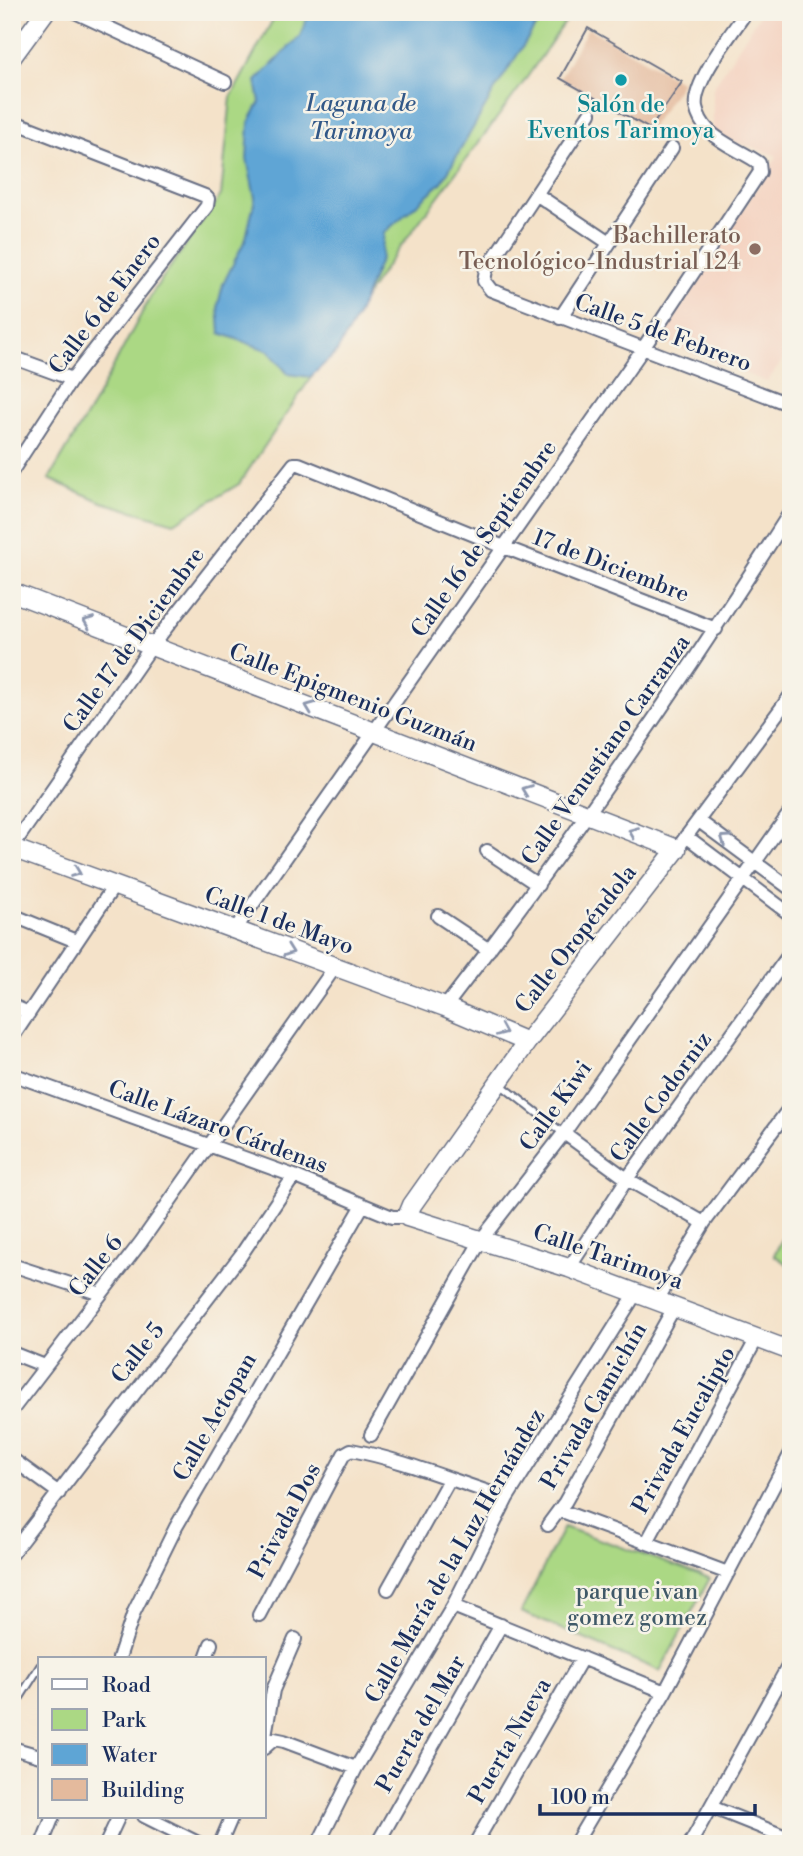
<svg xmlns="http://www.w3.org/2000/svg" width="803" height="1856" viewBox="0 0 803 1856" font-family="'Libre Bodoni',serif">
  <rect width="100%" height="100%" fill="#f7f3e8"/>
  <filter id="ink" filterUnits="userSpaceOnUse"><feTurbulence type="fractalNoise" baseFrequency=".0143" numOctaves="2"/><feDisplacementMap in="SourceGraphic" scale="14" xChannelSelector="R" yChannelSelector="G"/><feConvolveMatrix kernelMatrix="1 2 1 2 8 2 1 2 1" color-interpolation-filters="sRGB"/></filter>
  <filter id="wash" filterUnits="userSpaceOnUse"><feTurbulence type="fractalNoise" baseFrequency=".00686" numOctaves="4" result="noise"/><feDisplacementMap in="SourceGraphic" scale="28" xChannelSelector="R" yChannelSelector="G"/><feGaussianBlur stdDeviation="1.57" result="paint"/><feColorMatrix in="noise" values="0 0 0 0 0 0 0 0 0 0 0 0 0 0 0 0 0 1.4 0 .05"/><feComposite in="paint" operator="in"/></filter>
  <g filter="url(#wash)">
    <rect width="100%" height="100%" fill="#f4e2c9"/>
    <path fill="#f4d3c1" d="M 761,12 L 791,12 L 791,349 L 767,382 L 660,341 L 777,156 L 713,134 L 713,88 Z"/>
    <path fill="#abd884" stroke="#638471" stroke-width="2" d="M 277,12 L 572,12 L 521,86 L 389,262 L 239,484 L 174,523 L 102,502 L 49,479 L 95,401 L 154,290 L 221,195 L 231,97 Z
      M 791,1222 L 791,1267 L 774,1255 Z
      M 564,1527 L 710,1578 L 660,1671 L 521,1612 Z"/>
    <path fill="#5ea5d5" stroke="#3c6a9a" stroke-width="2" d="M 309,12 L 545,12 L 496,88 L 442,182 L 384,233 L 381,258 L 357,316 L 336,353 L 310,377 L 288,374 L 269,351 L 220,333 L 218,305 L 223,284 L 246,238 L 255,198 L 247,159 L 249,122 L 260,102 L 256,81 L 300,36 Z"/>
    <g id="blocks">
      <path fill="#e4ba9d" d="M 588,28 L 682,82 L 650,129 L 560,78 Z"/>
    </g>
  </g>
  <g filter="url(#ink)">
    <use href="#blocks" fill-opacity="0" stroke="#676e83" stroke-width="2"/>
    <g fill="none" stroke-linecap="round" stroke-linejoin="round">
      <g stroke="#676e83" stroke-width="10">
        <path id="lane" d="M 500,1084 L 563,1133
          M 12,1710 L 40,1666"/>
      </g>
      <g stroke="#676e83" stroke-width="16">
        <path id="street" d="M 75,12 L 225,82
          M 590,113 L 486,270 L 484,281 L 491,290 L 791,405
          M 12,121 L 205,196 L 208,199 L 207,206 L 72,379 L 12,471
          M 536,194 L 609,243
          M 560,318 L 672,148
          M 12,357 L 72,379
          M 699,821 L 791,889
          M 686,836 L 791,915
          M 12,847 L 151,647 L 294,464 L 299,464 L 504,547 L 716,629
          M 677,849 L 791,695
          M 487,851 L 538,885
          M 12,915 L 76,941
          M 438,916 L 489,950
          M 234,931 L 642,350 L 760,172 L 759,163 C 744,152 723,145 709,131 C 703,125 698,116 696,107 C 692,83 732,33 746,12
          M 12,1006 L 29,1013
          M 445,1007 C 569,847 682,682 791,511
          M 12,1038 L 114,886
          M 12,1074 L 294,1176 L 392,1217 L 404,1217 L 407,1215
          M 564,1133 L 627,1179 L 704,1223
          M 12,1265 L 101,1294
          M 569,1268 L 627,1179 L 791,952
          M 657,1300 L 704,1223 L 791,1106
          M 12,1353 L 45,1366
          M 12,1410 L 141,1242 L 335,967
          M 371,1435 L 481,1240 L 564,1133 L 791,811
          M 12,1459 L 59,1493
          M 559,1510 L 728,1573
          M 548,1525 L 565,1502 L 675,1306
          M 647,1542 L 757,1338
          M 12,1553 L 241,1255 L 294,1176
          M 388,1589 L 449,1480
          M 453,1606 L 665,1692
          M 259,1615 L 344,1454 L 351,1450 C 405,1460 455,1482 507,1498
          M 119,1658 L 134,1612 L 176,1527 L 363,1205
          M 206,1658 L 211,1644
          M 264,1741 L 273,1690 L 295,1639
          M 12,1748 L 40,1756
          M 264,1748 L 274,1739 L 284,1741 L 356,1768
          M 711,1807 L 791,1839
          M 144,1816 L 200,1844
          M 42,1844 L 53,1816
          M 106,1844 L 119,1816
          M 220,1844 L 232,1816
          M 318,1844 L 356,1768 L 453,1606 L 507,1498 L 636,1293
          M 377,1844 L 501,1625
          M 475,1844 L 582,1658
          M 575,1844 L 665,1692 L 791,1453
          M 690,1844 L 791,1661"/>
      </g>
      <g stroke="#676e83" stroke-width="21">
        <path id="secondary" d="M 12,57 L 45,12
          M 12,592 L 677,849 L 527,1042 L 412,1205 L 407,1217 L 569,1268 L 791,1351
          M 12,848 L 445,1007 L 527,1042"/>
      </g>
      <use href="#lane" stroke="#fff" stroke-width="6"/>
      <use href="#street" stroke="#fff" stroke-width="12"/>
      <use href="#secondary" stroke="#fff" stroke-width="18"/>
    </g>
    <defs><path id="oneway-chevron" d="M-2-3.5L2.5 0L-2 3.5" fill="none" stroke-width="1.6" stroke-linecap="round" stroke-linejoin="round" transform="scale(1.75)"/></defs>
    <g stroke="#8d97ae">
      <use href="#oneway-chevron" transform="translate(88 622) rotate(-159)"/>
      <use href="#oneway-chevron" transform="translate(310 707) rotate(-159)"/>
      <use href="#oneway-chevron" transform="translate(526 790) rotate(-159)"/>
      <use href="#oneway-chevron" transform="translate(633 832) rotate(-158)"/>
      <use href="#oneway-chevron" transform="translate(725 839) rotate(-145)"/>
      <use href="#oneway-chevron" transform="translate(76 872) rotate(21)"/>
      <use href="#oneway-chevron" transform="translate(289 951) rotate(20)"/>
      <use href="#oneway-chevron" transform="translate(502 1031) rotate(23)"/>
    </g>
  </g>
  <circle fill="#0f9aa8" stroke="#f7f3e8" stroke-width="2.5" cx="621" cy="80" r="7"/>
  <circle fill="#8d6e63" stroke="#f7f3e8" stroke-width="2.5" cx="755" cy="249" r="7"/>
  <g text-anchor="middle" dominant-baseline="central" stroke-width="5" stroke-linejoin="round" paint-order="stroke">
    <g font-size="23" fill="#0d838f" stroke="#f7f3e8">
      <text x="621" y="105">Salón de<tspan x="621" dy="26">Eventos Tarimoya</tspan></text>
    </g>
    <g font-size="23" fill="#785e54" stroke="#f7f3e8" text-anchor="end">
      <text x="741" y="236">Bachillerato<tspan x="741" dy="26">Tecnológico-Industrial 124</tspan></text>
    </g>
    <g font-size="23" fill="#1b2f5e" stroke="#f7f3e8">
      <text transform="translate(105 304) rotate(-53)">Calle 6 de Enero</text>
      <text transform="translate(663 333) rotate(20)">Calle 5 de Febrero</text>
      <text transform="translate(484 539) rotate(-55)">Calle 16 de Septiembre</text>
      <text transform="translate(611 566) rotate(21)">17 de Diciembre</text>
      <text transform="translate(134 640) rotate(-54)">Calle 17 de Diciembre</text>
      <text transform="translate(353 698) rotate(21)">Calle Epigmenio Guzmán</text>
      <text transform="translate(606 750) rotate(-55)">Calle Venustiano Carranza</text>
      <text transform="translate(279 921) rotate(20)">Calle 1 de Mayo</text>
      <text transform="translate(576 939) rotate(-52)">Calle Oropéndola</text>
      <text transform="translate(661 1097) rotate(-54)">Calle Codorniz</text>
      <text transform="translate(556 1106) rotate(-54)">Calle Kiwi</text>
      <text transform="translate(218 1127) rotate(20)">Calle Lázaro Cárdenas</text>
      <text transform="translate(608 1257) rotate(19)">Calle Tarimoya</text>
      <text transform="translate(96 1266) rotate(-52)">Calle 6</text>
      <text transform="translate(138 1353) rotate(-52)">Calle 5</text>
      <text transform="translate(594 1406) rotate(-60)">Privada Camichín</text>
      <text transform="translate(215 1417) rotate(-60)">Calle Actopan</text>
      <text transform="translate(684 1430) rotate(-61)">Privada Eucalipto</text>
      <text transform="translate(285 1521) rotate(-62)">Privada Dos</text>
      <text transform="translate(455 1556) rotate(-60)">Calle María de la Luz Hernández</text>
      <text transform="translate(421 1724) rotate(-60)">Puerta del Mar</text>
      <text transform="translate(510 1741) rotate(-60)">Puerta Nueva</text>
    </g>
    <g font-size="23" fill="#3f5968" stroke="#f7f3e8">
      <text x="637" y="1592">parque ivan<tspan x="637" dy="26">gomez gomez</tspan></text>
    </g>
    <g font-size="24" font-style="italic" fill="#325888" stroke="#f7f3e8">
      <text x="361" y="104">Laguna de<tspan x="361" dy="28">Tarimoya</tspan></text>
    </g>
  </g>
  <rect width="803" height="1856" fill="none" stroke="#f7f3e8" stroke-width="42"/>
  <rect x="38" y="1657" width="228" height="161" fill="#f7f3e8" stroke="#9fa5b1" stroke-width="2"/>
  <rect x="52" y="1679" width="35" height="10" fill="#ffffff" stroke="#9fa5b1" stroke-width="2"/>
  <text x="102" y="1692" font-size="21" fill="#1b2f5e">Road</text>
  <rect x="52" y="1709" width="35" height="21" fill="#abd884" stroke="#9fa5b1" stroke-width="2"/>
  <text x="102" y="1727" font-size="21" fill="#1b2f5e">Park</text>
  <rect x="52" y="1744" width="35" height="21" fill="#5ea5d5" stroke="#9fa5b1" stroke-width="2"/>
  <text x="102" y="1762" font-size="21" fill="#1b2f5e">Water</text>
  <rect x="52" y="1779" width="35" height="21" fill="#e4ba9d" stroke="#9fa5b1" stroke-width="2"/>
  <text x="102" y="1797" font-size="21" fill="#1b2f5e">Building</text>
  <path d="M540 1804v10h215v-10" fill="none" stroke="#1b2f5e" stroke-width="3.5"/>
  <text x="551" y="1804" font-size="21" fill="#1b2f5e" stroke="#f7f3e8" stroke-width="5" paint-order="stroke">100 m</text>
</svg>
